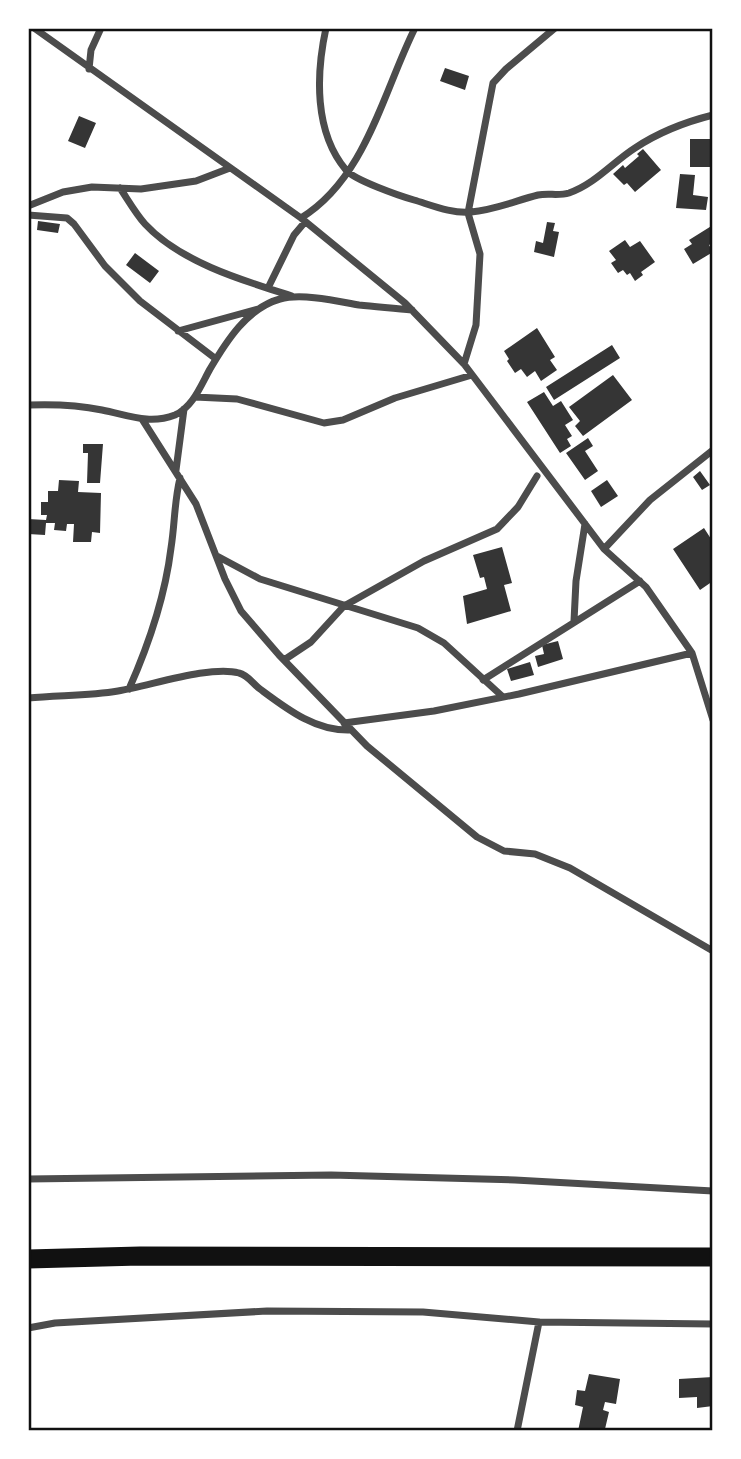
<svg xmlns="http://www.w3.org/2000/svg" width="741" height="1459" viewBox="0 0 741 1459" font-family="'DM Sans',sans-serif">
  <rect width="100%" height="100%" fill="#fff"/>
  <path fill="#353535" d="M 445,68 L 469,76 L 465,90 L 440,81 Z
    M 79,116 L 96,123 L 85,148 L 68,141 Z
    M 690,139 L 713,139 L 713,167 L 690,167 Z
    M 643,149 L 661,170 L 635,192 L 627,183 L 624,185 L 613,174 L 623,165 L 625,168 L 639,156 L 637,154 Z
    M 680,174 L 695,175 L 693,195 L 708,197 L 706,210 L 676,208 Z
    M 38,221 L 60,224 L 58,233 L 37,230 Z
    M 547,222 L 555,223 L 553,231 L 559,232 L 554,257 L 534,252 L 536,241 L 543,243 Z
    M 713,225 L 713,243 L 709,245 L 713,252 L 693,264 L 684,249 L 692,244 L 689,240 Z
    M 625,240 L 630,247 L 640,241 L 655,262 L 641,272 L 643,275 L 635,281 L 630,273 L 627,275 L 623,270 L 618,273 L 611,263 L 616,260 L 609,251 Z
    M 135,253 L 159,271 L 150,283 L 126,265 Z
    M 537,328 L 555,357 L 550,360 L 557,370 L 541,381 L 535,371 L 527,377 L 521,369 L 515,373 L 507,361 L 509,359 L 504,351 Z
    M 612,345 L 620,358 L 554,400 L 546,387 Z
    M 613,375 L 632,400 L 583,436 L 575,426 L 580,421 L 569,407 Z
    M 544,392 L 553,406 L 561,401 L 573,420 L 565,425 L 572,436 L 567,439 L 571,446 L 560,453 L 527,402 Z
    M 588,438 L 593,446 L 585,451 L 598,471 L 585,480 L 566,453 Z
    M 83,444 L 103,444 L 100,483 L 87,483 L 88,453 L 83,453 Z
    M 700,471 L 710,485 L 702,490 L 693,477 Z
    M 59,480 L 79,481 L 78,492 L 101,493 L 100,533 L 92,532 L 91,542 L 73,542 L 74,524 L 67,524 L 66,531 L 54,530 L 55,523 L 46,523 L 45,535 L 28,534 L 28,519 L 46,520 L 47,515 L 41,515 L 41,502 L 48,502 L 48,491 L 58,491 Z
    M 607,480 L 618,496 L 601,507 L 591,491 Z
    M 704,528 L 713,542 L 713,581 L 700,590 L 673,549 Z
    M 502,547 L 512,583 L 504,585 L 511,611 L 467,624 L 463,596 L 487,589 L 484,577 L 480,578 L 473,555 Z
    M 558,641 L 563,659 L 538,667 L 535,656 L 544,654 L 542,645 Z
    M 530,662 L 534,675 L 511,681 L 507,669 Z
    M 589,1374 L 620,1379 L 616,1404 L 605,1402 L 603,1410 L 609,1412 L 605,1429 L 578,1431 L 583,1407 L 575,1405 L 577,1390 L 585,1391 Z
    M 713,1377 L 713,1406 L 697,1408 L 697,1397 L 679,1398 L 679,1379 Z"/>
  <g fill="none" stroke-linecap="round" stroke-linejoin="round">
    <path stroke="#4c4c4c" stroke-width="7" d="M 34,28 L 301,218 L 405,303 L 464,364 L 604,549 L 646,587 L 692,653 L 713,720
      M 326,28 C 316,74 314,132 346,170 C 354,180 400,196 414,200 C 431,205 452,214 471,212 C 494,210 515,201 538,195 C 548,193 559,196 569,193 C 595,184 613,162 635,148 C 659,132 685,122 713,115
      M 89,69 L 91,50 L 101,28
      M 120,188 C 128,200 136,214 145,224 C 180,262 244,281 292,296
      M 28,206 L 63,192 L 92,187 L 141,189 L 196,181 L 230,168
      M 28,215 L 67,218 L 74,224 L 105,266 L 140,301 L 216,359
      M 301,218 C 366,178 383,92 415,28
      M 268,288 L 294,235 L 305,222
      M 178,331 L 258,309
      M 464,364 L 476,325 L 480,254 L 468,213 L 493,83 L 506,69 L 555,28
      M 195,397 L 237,399 L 324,423 L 343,420 L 395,398 L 472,375
      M 28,405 C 52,404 78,405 102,410 C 128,415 149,425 175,415 C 193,407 201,385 210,369 C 226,342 247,308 280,299 C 302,293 337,301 359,305 C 377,307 395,308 412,310
      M 142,419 L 196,504 L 225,579 L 241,611 L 279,655 L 367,746 L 477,837 L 504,851 L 535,854 L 570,868 L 713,951
      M 176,470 L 184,409
      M 604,549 L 650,500 L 713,450
      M 217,556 L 260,579 L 418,628 L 444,643 L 503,697
      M 574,621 L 576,581 L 585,524
      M 284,660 L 311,642 L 344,606 L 424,561 L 497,529 L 518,507 L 537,476
      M 483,680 L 640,581
      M 129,689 C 149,644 165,597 171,548 C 175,523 174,503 180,478
      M 28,698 C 58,695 89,696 118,691 C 150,686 210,665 239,673 C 248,675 253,684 260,689 C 287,709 315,731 350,730
      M 344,723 L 434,711 L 519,694 L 692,653
      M 28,1179 L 331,1175 L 515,1180 L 713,1191
      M 28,1328 L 55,1323 L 267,1311 L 423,1312 L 539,1322 L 713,1324
      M 517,1431 L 539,1322"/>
    <path stroke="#111" stroke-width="19" d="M 28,1259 L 140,1256 L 713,1257"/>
  </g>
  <rect width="741" height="1459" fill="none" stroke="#ffffff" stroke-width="60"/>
  <rect x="30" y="30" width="681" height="1399" fill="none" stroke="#111" stroke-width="2.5"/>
</svg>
